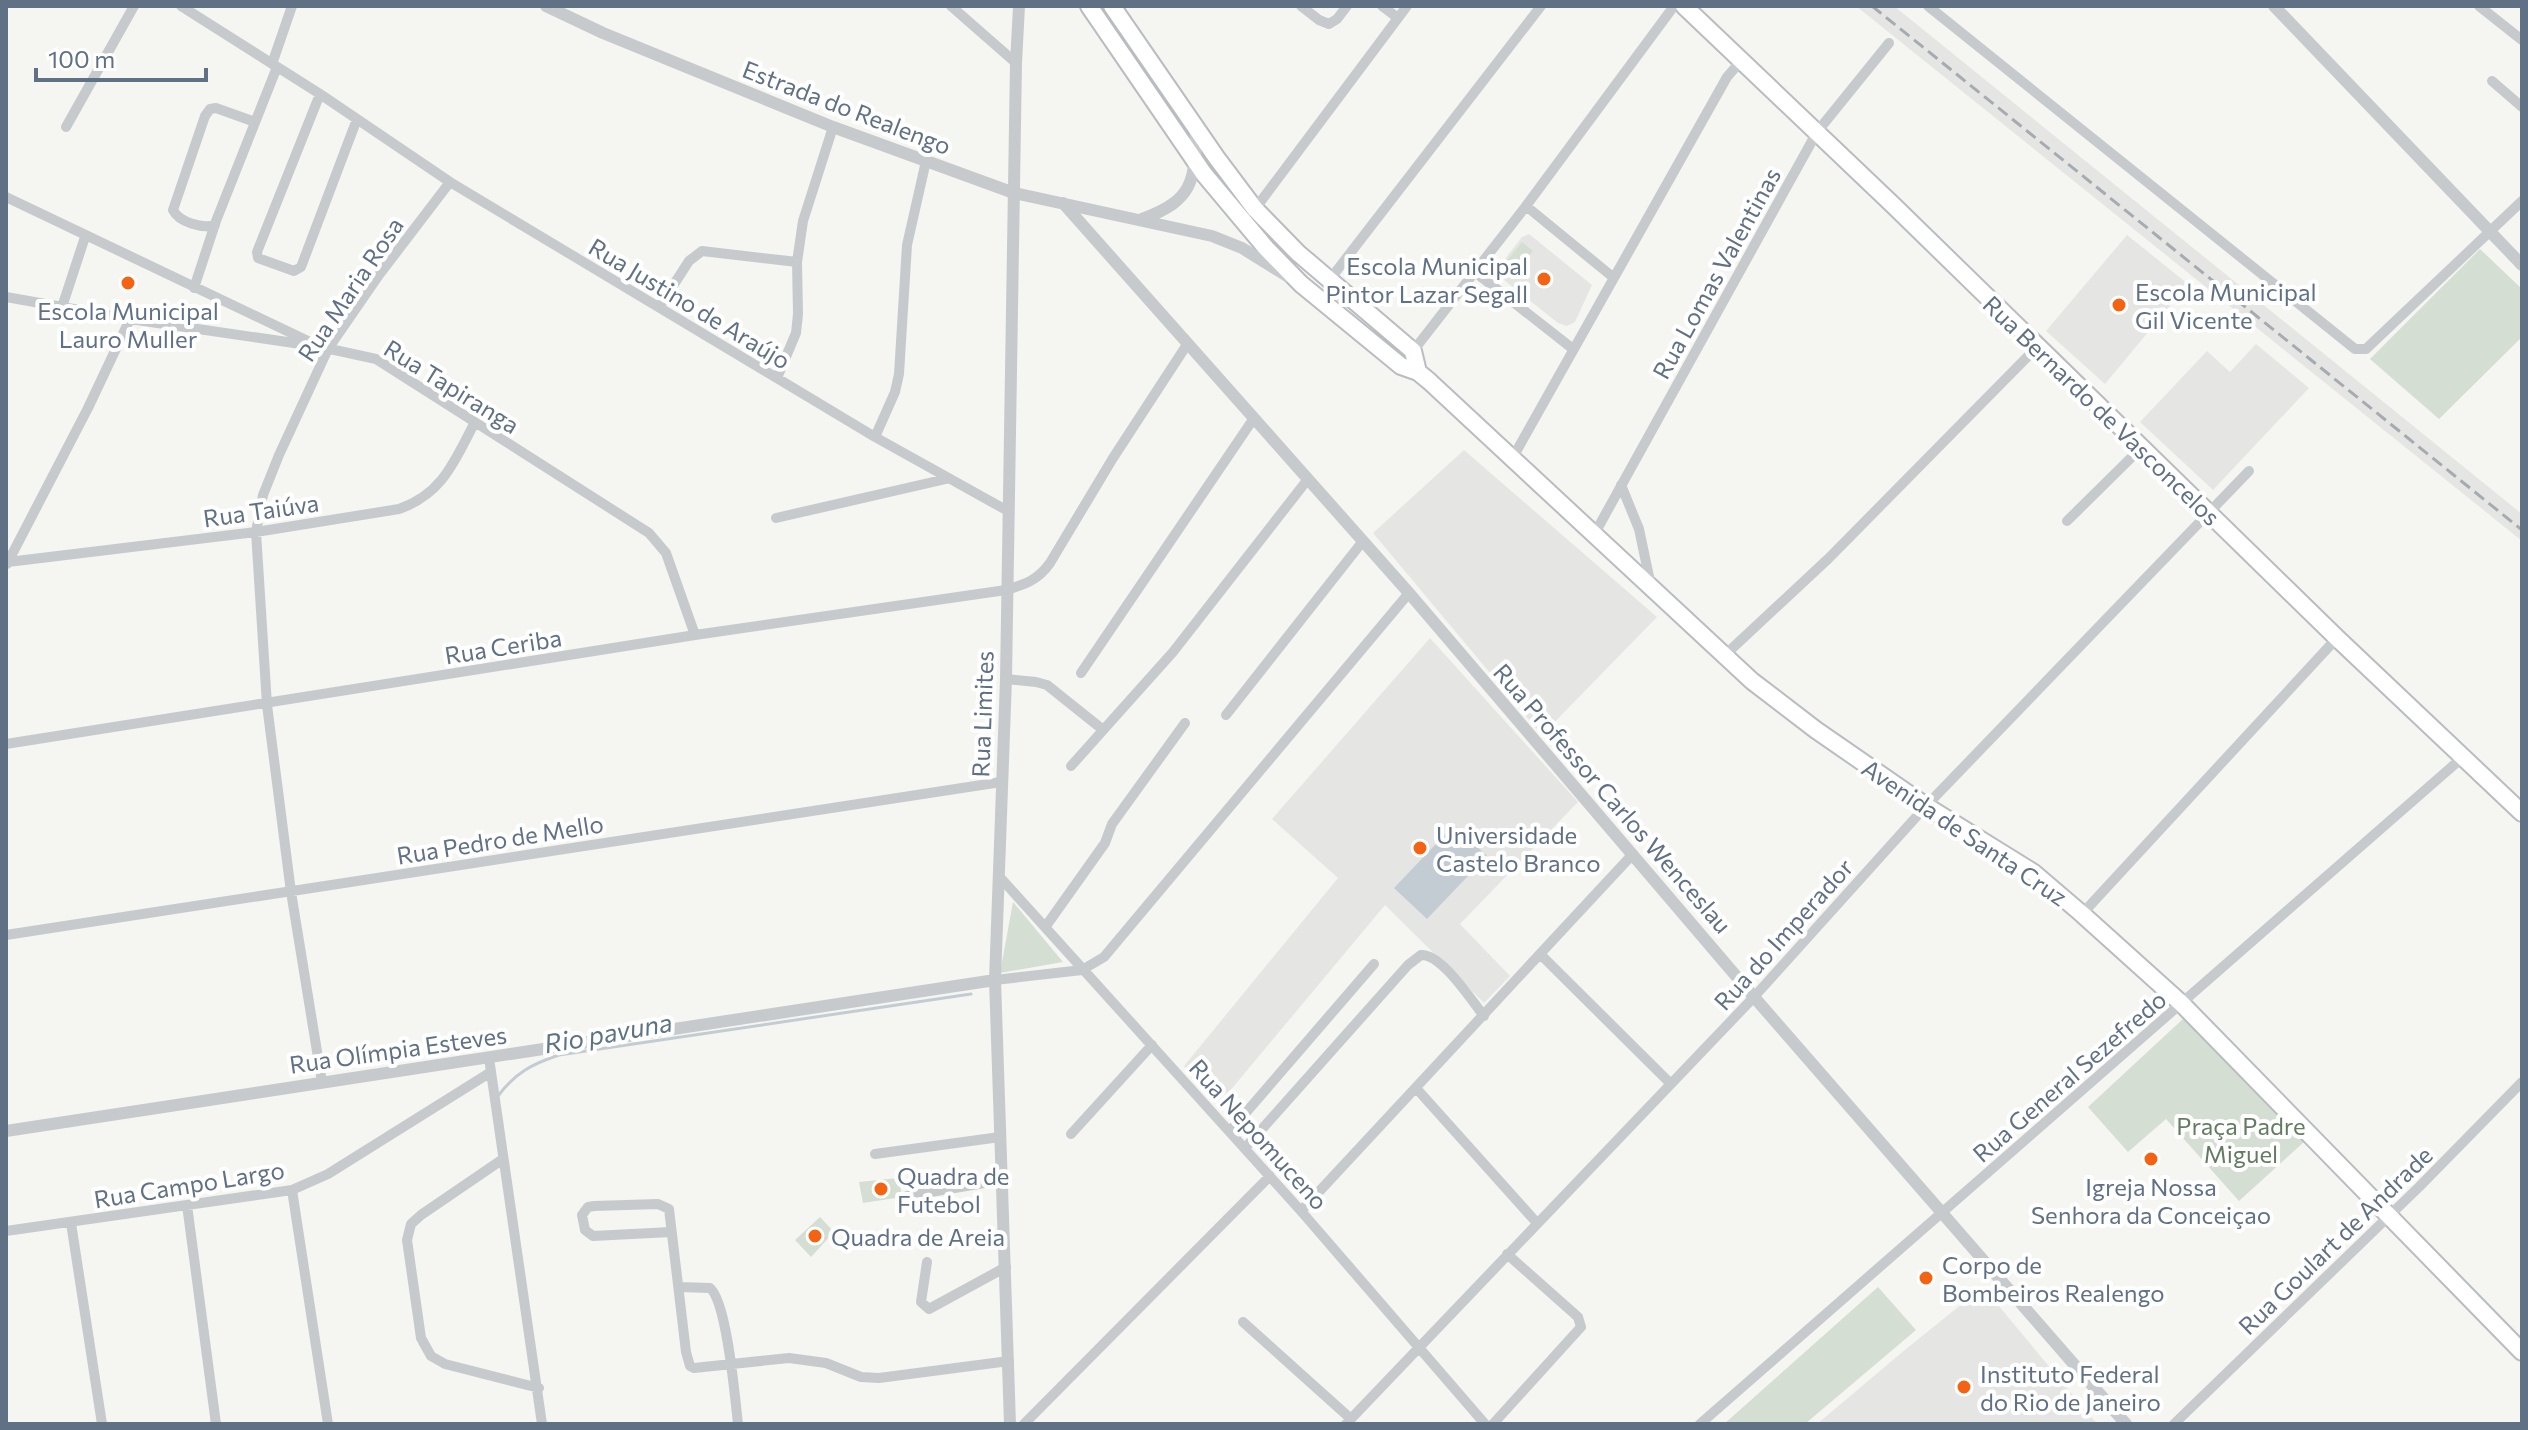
<svg xmlns="http://www.w3.org/2000/svg" width="2528" height="1430" viewBox="0 0 2528 1430" font-family="Commissioner,sans-serif">
  <rect width="100%" height="100%" fill="#f5f6f1"/>
  <path fill="#e5e6e4" d="M 1856,6 L 1894,6 L 2522,514 L 2522,541 Z
    M 1529,234 L 1592,285 L 1575,322 L 1567,326 L 1558,323 L 1499,276 L 1499,267 L 1522,237 Z
    M 2127,235 L 2188,284 L 2105,384 L 2046,331 Z
    M 2256,344 L 2309,388 L 2213,490 L 2140,422 L 2207,351 L 2230,372 Z
    M 1464,450 L 1657,617 L 1542,735 L 1373,533 Z
    M 1430,638 L 1578,802 L 1460,924 L 1510,976 L 1484,1003 L 1385,905 L 1219,1104 L 1184,1066 L 1338,878 L 1272,819 Z
    M 1983,1287 L 2097,1424 L 1817,1424 L 1906,1349 Z"/>
  <path fill="#d5ded2" d="M 1522,242 L 1533,251 L 1516,273 L 1504,264 Z
    M 2480,249 L 2522,289 L 2522,337 L 2439,419 L 2370,359 Z
    M 1013,902 L 1063,962 L 1000,973 Z
    M 2184,1018 L 2304,1142 L 2239,1201 L 2166,1119 L 2128,1152 L 2088,1107 Z
    M 899,1178 L 902,1197 L 863,1203 L 859,1182 Z
    M 820,1217 L 834,1232 L 811,1257 L 795,1240 Z
    M 1878,1287 L 1916,1330 L 1805,1424 L 1724,1424 Z"/>
  <path fill="#c4ccd3" d="M 1454,825 L 1487,856 L 1427,919 L 1394,888 Z"/>
  <g fill="none" stroke-linecap="round" stroke-linejoin="round">
    <path stroke="#c4ccd3" stroke-width="3" d="M 498,1096 C 515,1073 532,1064 559,1055 L 971,994"/>
    <g stroke="#b9bcc0" stroke-width="20">
      <path id="primary" d="M 1089,6 L 1204,174 L 1266,248 L 1301,284 L 1401,366 L 1418,372 L 1429,381 L 1752,681 L 1816,730 L 1926,806 L 2034,873 L 2082,914 L 2182,1004 L 2522,1352
        M 1112,6 L 1216,157 L 1255,209 L 1298,253 L 1413,351 L 1418,372
        M 1684,6 L 1893,205 L 2337,638 L 2522,813"/>
    </g>
    <path stroke="#c7cacd" stroke-width="10" d="M 181,6 L 320,94 L 450,182 L 875,437 L 1008,511
      M 951,6 L 1016,63
      M 1301,6 L 1319,20 L 1329,24 L 1337,19 L 1347,6
      M 1382,6 L 1398,18
      M 1928,6 L 2355,349 L 2366,349 L 2522,201
      M 2479,6 L 2522,40
      M 272,64 L 292,6
      M 2492,81 L 2522,107
      M 320,94 L 257,252 L 258,258 L 294,271 L 301,267 L 357,119
      M 66,127 L 134,6
      M 6,197 L 308,341
      M 1526,206 L 1614,278
      M 1255,209 L 1407,6
      M 215,225 C 202,229 179,222 173,210 L 205,116 L 210,109 L 216,108 L 255,122
      M 1475,272 L 1573,349
      M 1331,278 L 1541,6
      M 194,288 L 216,221 L 277,67
      M 6,297 L 130,319 L 321,347 L 376,359 L 649,533 L 666,553 L 695,635
      M 660,306 L 689,261 L 702,251 L 797,262
      M 62,307 L 85,237
      M 1410,355 L 1526,206 L 1674,6
      M 777,378 L 796,333 L 798,314 L 797,262 L 803,221 L 833,127
      M 875,437 L 895,392 L 899,374 L 907,245 L 926,161
      M 1512,459 L 1727,77 L 1740,62
      M 1621,485 L 1639,529 L 1651,586
      M 776,518 L 946,479
      M 2067,521 L 2142,447
      M 1595,533 L 1817,132 L 1889,43
      M 8,562 L 256,532 L 399,509 C 443,494 455,460 475,422
      M 7,564 L 88,408 L 130,319
      M 1725,655 L 1829,558 L 2038,346
      M 1081,673 L 1254,418
      M 1006,679 L 1036,682 L 1047,685 L 1102,729
      M 1226,715 L 1363,541
      M 6,744 L 695,635 L 1006,590 C 1026,584 1038,580 1050,563 L 1113,458 L 1188,343
      M 1071,766 L 1173,652 L 1308,479
      M 998,875 L 1301,1211 L 1485,1424
      M 2082,914 L 2337,638
      M 1046,926 L 1105,843 L 1112,824 L 1185,723
      M 6,935 L 1001,782
      M 1541,955 L 1671,1084
      M 995,980 L 1082,970 L 1104,957 L 1409,593
      M 489,1058 L 542,1424
      M 322,1082 L 291,892 L 267,705 L 256,532 L 263,495 L 279,455 L 328,349 L 379,275 L 450,182
      M 1416,1088 L 1537,1223
      M 1230,1131 L 1374,964
      M 1071,1134 L 1152,1045
      M 1245,1148 L 1408,965 L 1421,955 C 1442,954 1471,1000 1484,1016
      M 875,1154 L 1000,1137
      M 503,1159 L 421,1215 L 411,1224 L 407,1240 L 421,1338 L 431,1356 L 445,1364 L 539,1388
      M 292,1190 L 328,1424
      M 907,1196 L 1002,1180
      M 187,1205 L 216,1424
      M 1301,1211 L 1632,855
      M 71,1223 L 102,1424
      M 6,1231 L 292,1190 L 328,1174 L 491,1072
      M 671,1232 L 593,1236 L 585,1230 L 582,1215 L 588,1207 L 594,1206 L 658,1204 L 669,1209 L 686,1352 L 690,1366 L 694,1368 L 789,1358 L 826,1363 L 861,1377 L 879,1378 L 1009,1361
      M 927,1262 L 921,1302 L 929,1309 L 1006,1267
      M 679,1287 L 710,1288 C 727,1302 735,1398 738,1424
      M 1243,1322 L 1351,1419
      M 1024,1424 L 1270,1176
      M 1346,1424 L 1754,997 L 1926,806 L 2249,471
      M 1493,1424 L 1581,1327 L 1578,1317 L 1507,1254
      M 1700,1424 L 2463,757
      M 2174,1424 L 2419,1187 L 2522,1082"/>
    <path stroke="#c7cacd" stroke-width="12" d="M 546,6 L 603,33 L 833,127 L 1014,193 L 1212,236 L 1242,248 L 1287,276
      M 2274,6 L 2522,265
      M 1063,203 L 1409,593 L 1754,997 L 2126,1424
      M 1142,219 C 1194,200 1195,181 1196,129
      M 6,1131 L 995,980
      M 1010,1424 L 995,980 L 1006,679 L 1016,63 L 1019,6"/>
    <use href="#primary" stroke="#fff" stroke-width="16"/>
    <path stroke="#a6abb1" stroke-width="3" stroke-dasharray="12 6" stroke-linecap="butt" d="M 1872,6 L 2522,530"/>
  </g>
  <g fill="#f46312" stroke="#fff" stroke-width="3">
    <circle cx="1544" cy="279" r="8"/>
    <circle cx="128" cy="283" r="8"/>
    <circle cx="2119" cy="305" r="8"/>
    <circle cx="1420" cy="848" r="8"/>
    <circle cx="2151" cy="1159" r="8"/>
    <circle cx="881" cy="1189" r="8"/>
    <circle cx="815" cy="1236" r="8"/>
    <circle cx="1926" cy="1278" r="8"/>
    <circle cx="1964" cy="1387" r="8"/>
  </g>
  <g text-anchor="middle" dominant-baseline="central" stroke-width="8" stroke-linejoin="round" paint-order="stroke">
    <g font-size="24" fill="#617185" stroke="#fff">
      <text transform="translate(847 107) rotate(21)">Estrada do Realengo</text>
      <text transform="translate(1716 273) rotate(-61)">Rua Lomas Valentinas</text>
      <text transform="translate(350 289) rotate(-56)">Rua Maria Rosa</text>
      <text transform="translate(690 303) rotate(31)">Rua Justino de Araújo</text>
      <text transform="translate(452 386) rotate(32)">Rua Tapiranga</text>
      <text transform="translate(2102 410) rotate(44)">Rua Bernardo de Vasconcelos</text>
      <text transform="translate(261 510) rotate(-8)">Rua Taiúva</text>
      <text transform="translate(503 646) rotate(-9)">Rua Ceriba</text>
      <text transform="translate(982 714) rotate(-88)">Rua Limites</text>
      <text transform="translate(1613 798) rotate(49)">Rua Professor Carlos Wenceslau</text>
      <text transform="translate(1965 832) rotate(34)">Avenida de Santa Cruz</text>
      <text transform="translate(500 839) rotate(-9)">Rua Pedro de Mello</text>
      <text transform="translate(1783 934) rotate(-48)">Rua do Imperador</text>
      <text transform="translate(398 1049) rotate(-8)">Rua Olímpia Esteves</text>
      <text transform="translate(2069 1076) rotate(-41)">Rua General Sezefredo</text>
      <text transform="translate(1259 1134) rotate(48)">Rua Nepomuceno</text>
      <text transform="translate(189 1184) rotate(-9)">Rua Campo Largo</text>
      <text transform="translate(2335 1240) rotate(-44)">Rua Goulart de Andrade</text>
    </g>
    <g font-size="24" fill="#617185" stroke="#fff" text-anchor="start">
      <text x="1528" y="265" text-anchor="end">Escola Municipal<tspan x="1528" dy="28">Pintor Lazar Segall</tspan></text>
      <text x="2135" y="291">Escola Municipal<tspan x="2135" dy="28">Gil Vicente</tspan></text>
      <text x="128" y="310" text-anchor="middle">Escola Municipal<tspan x="128" dy="28">Lauro Muller</tspan></text>
      <text x="1436" y="834">Universidade<tspan x="1436" dy="28">Castelo Branco</tspan></text>
      <text x="897" y="1175">Quadra de<tspan x="897" dy="28">Futebol</tspan></text>
      <text x="2151" y="1186" text-anchor="middle">Igreja Nossa<tspan x="2151" dy="28">Senhora da Conceiçao</tspan></text>
      <text x="831" y="1236">Quadra de Areia</text>
      <text x="1942" y="1264">Corpo de<tspan x="1942" dy="28">Bombeiros Realengo</tspan></text>
      <text x="1980" y="1373">Instituto Federal<tspan x="1980" dy="28">do Rio de Janeiro</tspan></text>
    </g>
    <g font-size="24" fill="#637c61" stroke="#fff">
      <text x="2241" y="1125">Praça Padre<tspan x="2241" dy="28">Miguel</tspan></text>
    </g>
    <g font-size="26" font-style="italic" fill="#5d7383" stroke="#fff">
      <text transform="translate(608 1032) rotate(-10)">Rio pavuna</text>
    </g>
  </g>
  <rect width="2528" height="1430" fill="none" stroke="#617185" stroke-width="16"/>
  <path d="M36 68v12h170v-12" fill="none" stroke="#617185" stroke-width="4"/>
  <text x="48" y="68" font-size="24" fill="#617185" stroke="#ffffff" stroke-width="6" paint-order="stroke">100 m</text>
</svg>
